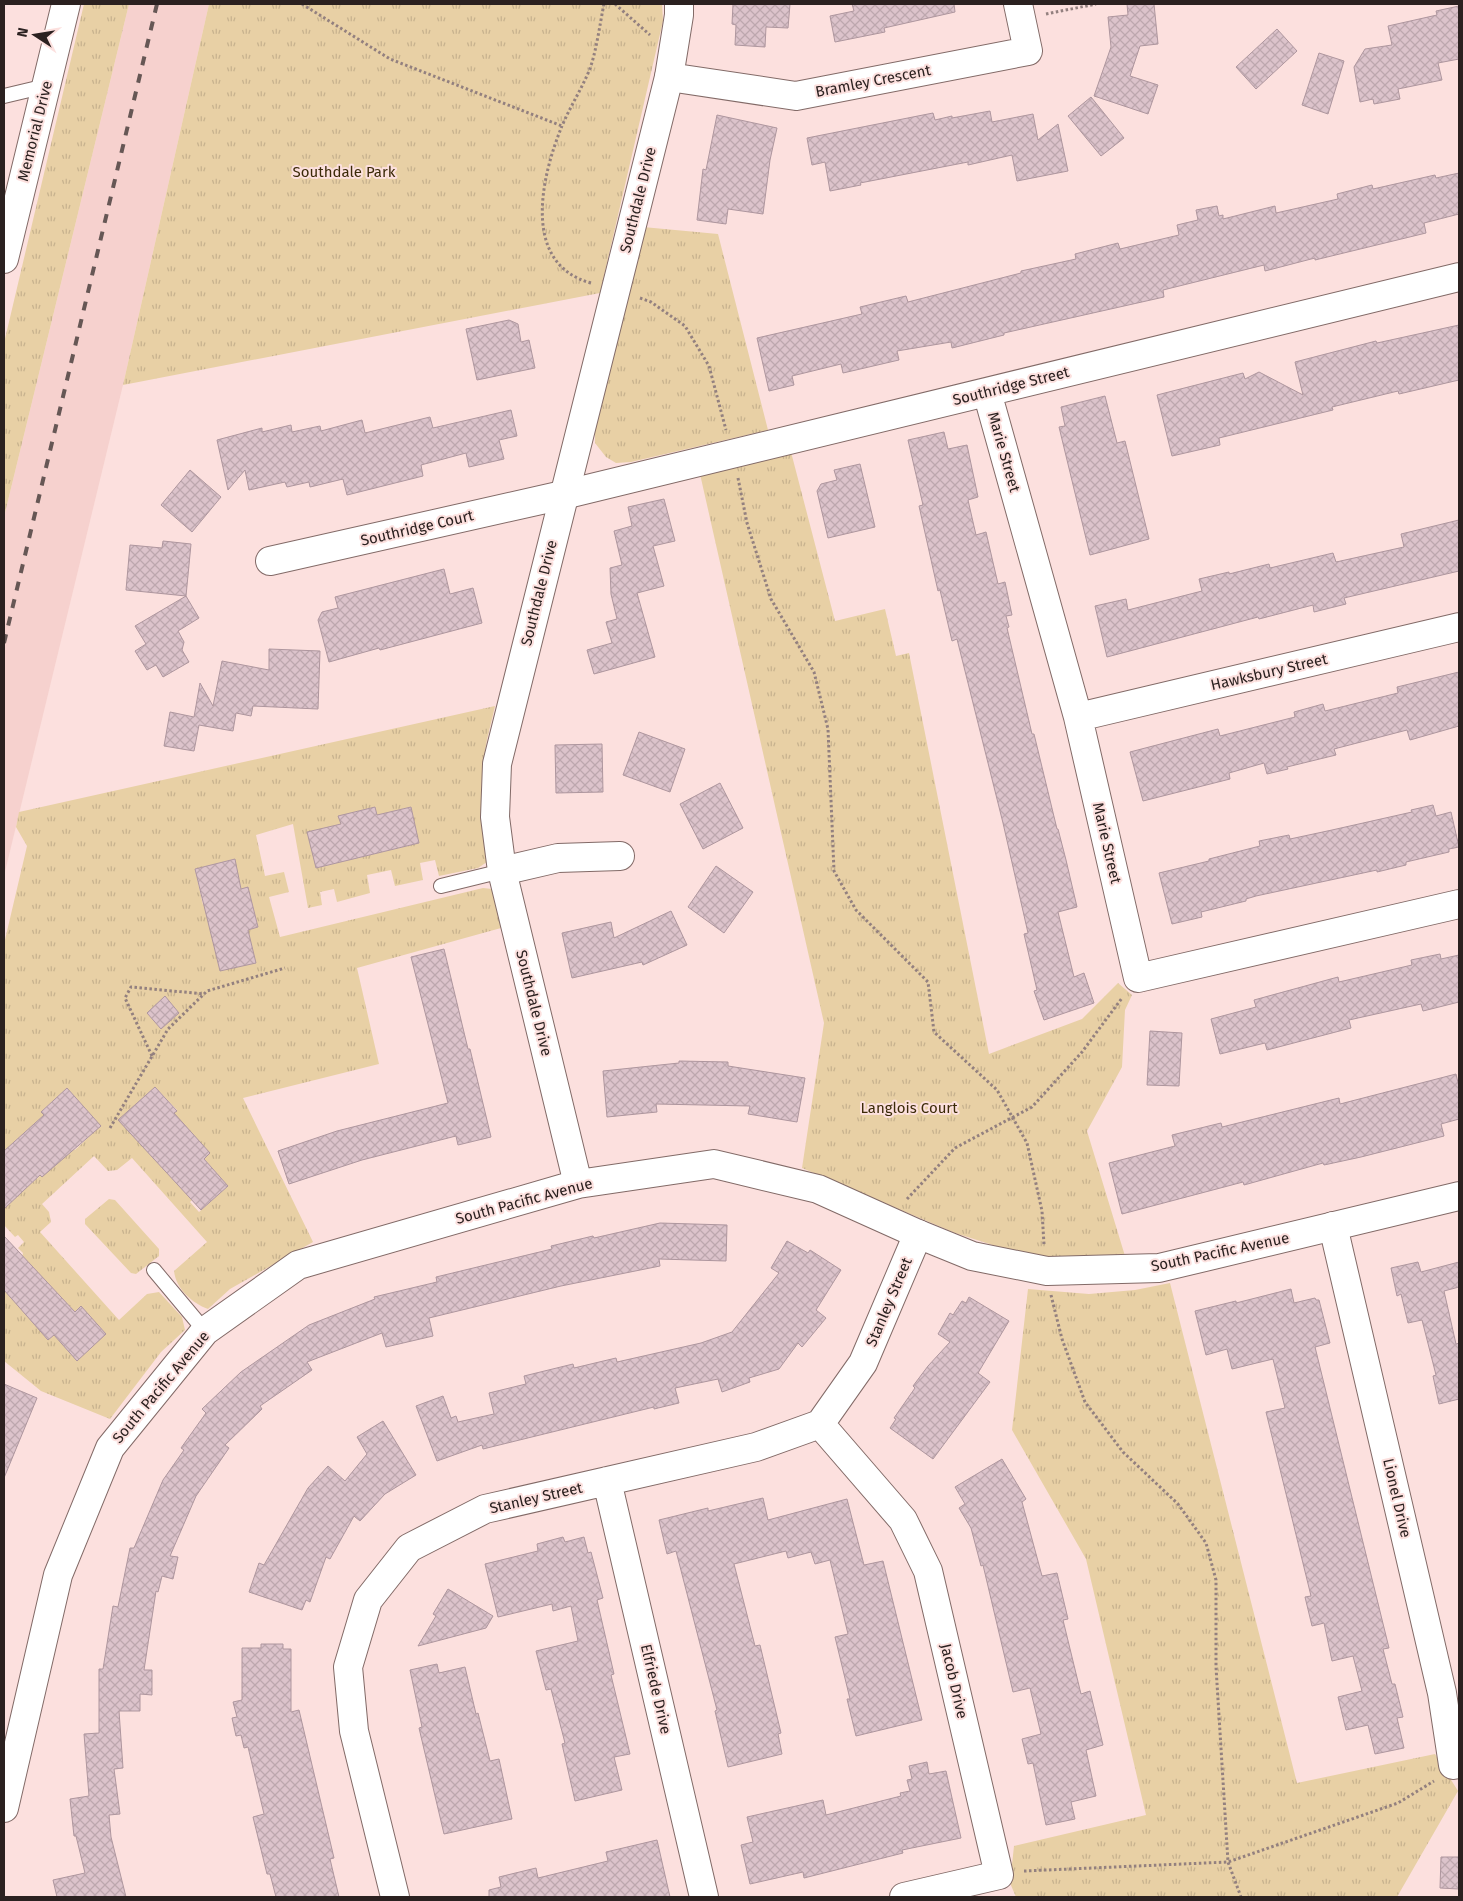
<svg xmlns="http://www.w3.org/2000/svg" width="1463" height="1901" viewBox="0 0 1463 1901" font-family="'Fira Sans',sans-serif">
  <defs>
    <pattern id="grass-tufts" width="24" height="20" patternUnits="userSpaceOnUse" patternTransform="scale(1.25)"><rect width="24" height="20" fill="#e8d0a5"/><path d="M3 7l-1-3M5 7V3M7 7l1-3M15 17l-1-3M17 17v-4M19 17l1-3" fill="none" stroke="#c7b28e"/></pattern>
    <pattern id="building-cross-hatch" width="8" height="8" patternUnits="userSpaceOnUse" patternTransform="scale(1.25)"><rect width="8" height="8" fill="#dcc3cb"/><path d="M0 0l8 8M0 8l8-8" fill="none" stroke="#bda7ae"/></pattern>
  </defs>
  <rect width="100%" height="100%" fill="#fce0de"/>
  <path fill="#f6d1ce" d="M 129,4 L 209,4 L 123,385 L 4,876 L 4,517 Z"/>
  <path fill="url(#grass-tufts)" fill-rule="evenodd" d="M 84,4 L 129,4 L 4,517 L 4,343 Z
    M 209,4 L 662,4 L 663,21 L 600,293 L 123,385 Z
    M 643,227 L 718,234 L 768,430 L 631,462 L 616,463 L 606,457 L 595,443 L 595,425 Z
    M 791,452 L 835,621 L 885,609 L 896,656 L 909,653 L 989,1054 L 1082,1019 L 1118,983 L 1132,995 L 1125,1010 L 1122,1067 L 1087,1131 L 1125,1256 L 1067,1258 L 1033,1255 L 999,1247 L 955,1233 L 802,1168 L 824,1023 L 700,474 Z
    M 495,706 C 492,721 487,736 485,751 C 479,788 481,825 487,862 L 478,868 L 439,876 L 435,860 L 420,863 L 423,880 L 395,886 L 391,870 L 367,875 L 370,893 L 337,902 L 334,889 L 320,892 L 322,905 L 308,908 L 293,824 L 256,835 L 265,876 L 284,872 L 289,892 L 269,897 L 280,937 L 483,888 L 492,889 L 501,928 L 357,968 L 379,1064 L 243,1098 L 313,1242 L 230,1289 L 208,1309 C 192,1303 176,1289 174,1271 L 207,1242 L 132,1158 L 117,1170 L 108,1171 L 94,1156 L 42,1204 L 49,1212 L 51,1222 L 40,1232 L 119,1320 L 147,1294 L 159,1292 L 182,1317 L 185,1330 L 161,1352 L 110,1419 L 41,1391 L 4,1361 L 4,1290 L 12,1299 L 23,1253 L 18,1248 L 24,1242 L 18,1235 L 15,1237 L 4,1225 L 5,1221 L 4,1219 L 4,1172 L 21,1192 L 73,1148 L 75,1150 L 98,1128 L 91,1115 L 67,1088 L 42,1111 L 44,1115 L 4,1151 L 4,944 L 27,846 L 16,827 L 19,812 ZM 375,807 L 377,815 L 411,807 L 419,843 L 316,868 L 308,832 L 341,824 L 339,816 ZM 234,859 L 241,889 L 248,887 L 258,927 L 248,930 L 212,903 L 203,905 L 195,869 ZM 165,996 L 179,1013 L 161,1029 L 147,1013 ZM 155,1087 L 177,1110 L 170,1117 L 185,1126 L 210,1153 L 204,1159 L 228,1186 L 199,1212 L 190,1202 L 192,1200 L 119,1120 ZM 50,1286 L 75,1312 L 97,1329 L 100,1327 L 106,1334 L 77,1360 L 54,1335 L 48,1340 L 23,1311 Z
    M 109,1199 L 115,1200 L 159,1249 L 159,1256 L 136,1274 L 131,1273 L 85,1224 L 85,1219 Z
    M 1170,1283 L 1297,1783 L 1435,1754 L 1458,1791 L 1397,1897 L 1016,1897 L 1010,1883 L 1014,1846 L 1146,1815 L 1086,1559 L 1012,1430 L 1028,1289 L 1089,1294 L 1135,1290 Z"/>
  <path fill="url(#building-cross-hatch)" stroke="#ae969e" d="M 733,4 L 790,4 L 788,28 L 766,27 L 765,47 L 735,45 L 736,25 L 732,24 Z
    M 852,4 L 954,4 L 955,12 L 884,28 L 885,32 L 835,42 L 830,16 L 854,11 Z
    M 1127,4 L 1154,4 L 1158,44 L 1140,46 L 1130,76 L 1158,85 L 1148,114 L 1094,96 L 1111,47 L 1108,17 L 1128,15 Z
    M 1459,6 L 1459,59 L 1438,63 L 1442,80 L 1398,89 L 1400,99 L 1374,104 L 1373,99 L 1360,102 L 1354,67 L 1365,49 L 1392,45 L 1388,26 L 1437,15 L 1436,11 Z
    M 1277,29 L 1297,51 L 1256,89 L 1236,67 Z
    M 1319,53 L 1344,61 L 1328,114 L 1302,105 Z
    M 1091,97 L 1124,138 L 1101,156 L 1068,116 Z
    M 990,111 L 992,122 L 1033,114 L 1038,140 L 1058,124 L 1068,171 L 1017,181 L 1012,155 L 968,165 L 968,162 L 860,183 L 861,185 L 830,191 L 825,162 L 812,165 L 807,138 L 933,113 L 935,120 L 952,116 L 952,118 Z
    M 717,115 L 777,128 L 770,160 L 763,214 L 728,209 L 726,224 L 697,220 L 703,169 L 706,170 Z
    M 1459,173 L 1459,214 L 1424,223 L 1426,233 L 1315,260 L 1315,258 L 1265,271 L 1264,265 L 1163,290 L 1164,297 L 1004,333 L 1004,335 L 952,348 L 951,342 L 897,351 L 899,360 L 843,373 L 841,364 L 792,376 L 794,385 L 769,391 L 757,338 L 862,314 L 860,307 L 906,296 L 908,302 L 1021,273 L 1021,271 L 1076,259 L 1075,254 L 1118,243 L 1120,249 L 1179,235 L 1177,225 L 1198,220 L 1196,210 L 1217,206 L 1219,216 L 1223,215 L 1223,219 L 1275,206 L 1276,213 L 1338,199 L 1337,194 L 1372,185 L 1373,189 L 1435,175 L 1436,178 Z
    M 509,320 L 518,324 L 521,342 L 529,340 L 535,368 L 477,380 L 466,329 Z
    M 1459,325 L 1459,380 L 1399,394 L 1398,391 L 1332,407 L 1333,410 L 1219,438 L 1220,445 L 1172,456 L 1157,395 L 1243,373 L 1245,379 L 1259,372 L 1303,395 L 1295,362 L 1376,341 L 1377,343 Z
    M 1105,396 L 1117,443 L 1125,441 L 1149,539 L 1090,555 L 1059,427 L 1065,426 L 1061,407 Z
    M 511,410 L 517,436 L 499,440 L 504,459 L 469,467 L 466,453 L 421,465 L 423,476 L 347,495 L 343,479 L 310,487 L 309,482 L 287,487 L 285,482 L 249,490 L 245,470 L 228,490 L 217,440 L 262,428 L 262,432 L 291,425 L 292,432 L 320,426 L 321,431 L 362,420 L 365,433 L 430,417 L 433,428 Z
    M 944,432 L 948,449 L 967,445 L 978,497 L 968,500 L 976,535 L 986,532 L 998,584 L 1005,582 L 1012,615 L 1006,616 L 1009,627 L 1007,628 L 1032,734 L 1034,734 L 1057,829 L 1058,829 L 1066,860 L 1077,907 L 1058,912 L 1074,977 L 1084,973 L 1094,1003 L 1044,1020 L 1034,991 L 1037,990 L 1024,934 L 1028,933 L 1003,823 L 957,639 L 952,641 L 940,590 L 938,591 L 919,506 L 923,505 L 908,440 Z
    M 860,464 L 875,527 L 828,538 L 817,491 L 821,484 L 837,480 L 834,470 Z
    M 190,470 L 221,497 L 192,532 L 161,505 Z
    M 664,499 L 675,541 L 653,546 L 664,586 L 637,593 L 655,657 L 594,674 L 587,650 L 612,643 L 606,622 L 617,619 L 611,594 L 610,568 L 622,565 L 614,531 L 632,526 L 628,507 Z
    M 1459,520 L 1459,571 L 1344,598 L 1346,604 L 1314,612 L 1313,605 L 1259,619 L 1258,617 L 1107,657 L 1095,606 L 1126,599 L 1128,610 L 1202,591 L 1199,579 L 1229,572 L 1229,574 L 1269,564 L 1270,568 L 1333,553 L 1336,562 L 1404,547 L 1401,534 Z
    M 163,541 L 191,544 L 186,596 L 199,618 L 178,631 L 184,642 L 182,650 L 189,662 L 163,677 L 156,665 L 147,670 L 135,651 L 146,644 L 135,626 L 186,596 L 126,590 L 130,545 L 162,548 Z
    M 444,569 L 450,594 L 473,588 L 482,623 L 380,650 L 379,648 L 329,662 L 318,620 L 322,612 L 338,608 L 335,597 Z
    M 269,649 L 320,651 L 318,709 L 253,706 L 251,716 L 236,713 L 233,731 L 199,725 L 194,751 L 164,746 L 170,712 L 194,717 L 200,683 L 213,706 L 222,661 L 269,670 Z
    M 1459,672 L 1459,726 L 1410,740 L 1407,730 L 1334,749 L 1336,755 L 1287,767 L 1288,769 L 1267,774 L 1264,763 L 1229,773 L 1230,779 L 1143,801 L 1130,752 L 1218,729 L 1220,736 L 1295,717 L 1294,712 L 1323,704 L 1325,711 L 1398,693 L 1397,687 Z
    M 639,732 L 685,749 L 670,792 L 623,775 Z
    M 602,744 L 603,792 L 556,793 L 555,745 Z
    M 720,783 L 743,828 L 703,849 L 680,804 Z
    M 1433,805 L 1436,816 L 1451,812 L 1459,847 L 1449,849 L 1449,852 L 1406,862 L 1406,865 L 1377,872 L 1377,870 L 1256,896 L 1246,899 L 1246,901 L 1201,912 L 1202,917 L 1172,924 L 1159,873 L 1209,861 L 1209,859 L 1260,846 L 1259,841 L 1289,835 L 1290,839 L 1332,830 L 1412,812 L 1411,810 Z
    M 375,807 L 377,815 L 411,807 L 419,843 L 316,868 L 307,832 L 341,824 L 338,816 Z
    M 235,859 L 241,889 L 248,887 L 258,927 L 248,930 L 256,963 L 220,971 L 195,869 Z
    M 716,866 L 753,892 L 724,933 L 688,907 Z
    M 671,911 L 687,945 L 643,965 L 642,962 L 572,978 L 562,933 L 611,922 L 614,938 Z
    M 444,949 L 468,1049 L 470,1049 L 491,1137 L 458,1145 L 456,1136 L 362,1160 L 289,1184 L 278,1151 L 337,1131 L 448,1103 L 411,957 Z
    M 1440,954 L 1441,959 L 1459,955 L 1459,1002 L 1423,1011 L 1421,1004 L 1349,1020 L 1351,1028 L 1267,1050 L 1265,1043 L 1220,1054 L 1211,1019 L 1256,1007 L 1254,1000 L 1338,977 L 1339,982 L 1412,965 L 1411,960 Z
    M 165,996 L 179,1013 L 161,1029 L 147,1013 Z
    M 1150,1031 L 1182,1033 L 1179,1086 L 1147,1085 Z
    M 679,1061 L 728,1062 L 728,1066 L 805,1078 L 797,1122 L 748,1114 L 750,1106 L 656,1104 L 657,1112 L 607,1117 L 603,1071 L 679,1063 Z
    M 1456,1074 L 1459,1087 L 1459,1119 L 1441,1124 L 1444,1136 L 1361,1157 L 1324,1165 L 1323,1163 L 1244,1185 L 1243,1182 L 1122,1214 L 1109,1163 L 1175,1146 L 1172,1135 L 1221,1123 L 1222,1127 L 1339,1098 L 1340,1104 Z
    M 155,1087 L 177,1111 L 174,1113 L 210,1153 L 204,1159 L 228,1186 L 201,1210 L 118,1120 Z
    M 67,1088 L 101,1126 L 42,1177 L 40,1175 L 4,1209 L 4,1151 L 44,1115 L 41,1112 Z
    M 660,1223 L 727,1225 L 726,1261 L 659,1259 L 660,1266 L 561,1286 L 429,1318 L 433,1336 L 386,1347 L 382,1333 L 307,1362 L 312,1370 L 260,1406 L 262,1409 L 225,1445 L 229,1448 L 196,1496 L 170,1556 L 178,1557 L 173,1579 L 162,1576 L 158,1592 L 156,1591 L 144,1670 L 152,1670 L 152,1695 L 140,1694 L 140,1711 L 119,1711 L 123,1768 L 114,1769 L 120,1814 L 109,1815 L 111,1837 L 126,1897 L 57,1897 L 53,1880 L 85,1873 L 76,1836 L 74,1836 L 70,1799 L 89,1796 L 84,1734 L 99,1733 L 99,1669 L 103,1669 L 113,1606 L 118,1607 L 130,1548 L 134,1548 L 163,1480 L 184,1450 L 181,1448 L 206,1413 L 202,1409 L 241,1372 L 309,1325 L 375,1299 L 374,1297 L 437,1282 L 436,1277 L 552,1249 L 551,1246 L 593,1236 L 594,1238 Z
    M 4,1236 L 75,1312 L 81,1306 L 106,1334 L 77,1361 L 54,1335 L 48,1340 L 4,1290 Z
    M 787,1241 L 808,1253 L 810,1250 L 841,1270 L 816,1310 L 826,1318 L 802,1347 L 798,1343 L 779,1369 L 749,1378 L 750,1382 L 722,1392 L 718,1379 L 675,1388 L 679,1403 L 654,1409 L 654,1407 L 483,1449 L 482,1445 L 437,1461 L 416,1406 L 443,1396 L 451,1418 L 456,1416 L 458,1422 L 494,1414 L 489,1393 L 526,1384 L 524,1376 L 573,1364 L 574,1368 L 616,1358 L 617,1362 L 701,1343 L 732,1332 L 779,1273 L 771,1268 Z
    M 1418,1262 L 1421,1272 L 1459,1262 L 1459,1287 L 1444,1291 L 1456,1344 L 1459,1343 L 1459,1399 L 1439,1404 L 1433,1376 L 1436,1375 L 1422,1320 L 1408,1323 L 1401,1294 L 1397,1296 L 1391,1268 Z
    M 1291,1289 L 1294,1303 L 1315,1298 L 1316,1300 L 1319,1300 L 1330,1343 L 1315,1347 L 1389,1648 L 1383,1649 L 1392,1684 L 1395,1684 L 1403,1717 L 1397,1718 L 1404,1748 L 1375,1754 L 1368,1725 L 1346,1730 L 1338,1697 L 1362,1691 L 1353,1656 L 1332,1661 L 1324,1623 L 1312,1626 L 1305,1597 L 1311,1596 L 1266,1412 L 1285,1408 L 1273,1359 L 1232,1369 L 1227,1349 L 1206,1355 L 1195,1311 L 1236,1301 L 1236,1303 Z
    M 969,1297 L 1009,1321 L 978,1373 L 990,1382 L 933,1459 L 890,1428 L 896,1419 L 894,1418 L 915,1388 L 913,1386 L 928,1366 L 950,1342 L 938,1334 L 950,1313 L 953,1315 L 962,1301 L 966,1303 Z
    M 4,1384 L 37,1398 L 4,1478 Z
    M 383,1421 L 416,1475 L 385,1494 L 360,1521 L 354,1516 L 330,1559 L 326,1557 L 310,1602 L 306,1600 L 302,1610 L 249,1592 L 259,1563 L 264,1565 L 308,1488 L 328,1466 L 345,1481 L 367,1454 L 357,1437 Z
    M 1002,1459 L 1026,1499 L 1022,1502 L 1042,1576 L 1057,1573 L 1068,1619 L 1063,1620 L 1081,1694 L 1090,1691 L 1103,1745 L 1086,1750 L 1096,1796 L 1071,1802 L 1075,1819 L 1046,1825 L 1033,1763 L 1028,1764 L 1022,1739 L 1041,1734 L 1030,1688 L 1013,1692 L 983,1565 L 981,1566 L 971,1528 L 959,1508 L 965,1504 L 955,1487 Z
    M 763,1498 L 768,1520 L 847,1499 L 864,1565 L 883,1561 L 922,1720 L 856,1736 L 847,1699 L 850,1699 L 835,1637 L 848,1634 L 830,1560 L 815,1564 L 811,1552 L 788,1558 L 786,1551 L 734,1564 L 755,1646 L 760,1645 L 781,1733 L 778,1734 L 782,1754 L 728,1767 L 715,1711 L 717,1710 L 676,1551 L 667,1554 L 659,1520 L 708,1508 L 708,1511 Z
    M 563,1537 L 565,1542 L 584,1537 L 588,1553 L 591,1552 L 603,1598 L 597,1600 L 614,1674 L 611,1675 L 630,1754 L 614,1757 L 622,1790 L 575,1801 L 562,1744 L 565,1743 L 551,1689 L 546,1690 L 536,1651 L 578,1641 L 571,1606 L 553,1611 L 552,1604 L 498,1617 L 485,1564 L 538,1551 L 537,1544 Z
    M 448,1589 L 493,1616 L 486,1628 L 418,1646 L 436,1616 L 433,1614 Z
    M 261,1644 L 283,1644 L 283,1649 L 291,1649 L 291,1712 L 299,1710 L 334,1858 L 330,1859 L 339,1897 L 276,1897 L 270,1874 L 267,1874 L 253,1817 L 264,1814 L 248,1747 L 244,1748 L 241,1735 L 236,1736 L 232,1718 L 237,1717 L 233,1702 L 242,1700 L 242,1648 L 261,1648 Z
    M 437,1664 L 439,1673 L 465,1667 L 476,1714 L 478,1713 L 490,1761 L 499,1759 L 512,1819 L 444,1834 L 419,1728 L 422,1727 L 410,1670 Z
    M 927,1762 L 929,1774 L 946,1771 L 961,1838 L 902,1850 L 903,1853 L 804,1878 L 803,1872 L 750,1884 L 741,1845 L 753,1842 L 747,1817 L 823,1800 L 826,1815 L 901,1796 L 900,1793 L 910,1791 L 907,1780 L 912,1779 L 909,1766 Z
    M 657,1840 L 670,1897 L 489,1897 L 489,1890 L 501,1887 L 499,1877 L 536,1868 L 538,1878 L 608,1861 L 606,1852 Z
    M 1441,1857 L 1459,1857 L 1459,1889 L 1440,1888 Z"/>
  <g fill="none" stroke-linecap="round" stroke-linejoin="round">
    <g stroke="#826a67" stroke-width="16">
      <path id="lane" d="M 4,96 L 46,86
        M 441,886 L 502,871
        M 154,1270 L 205,1331"/>
    </g>
    <g stroke="#826a67" stroke-width="30">
      <path id="street" d="M 669,77 L 796,96 L 1028,51 L 1018,4
        M 4,259 L 66,4
        M 987,392 L 1078,717 L 1138,978 L 1459,904
        M 270,561 L 563,495 L 1459,277
        M 1078,717 L 1459,627
        M 502,871 L 558,858 L 620,856
        M 1333,1226 L 1442,1693 L 1453,1765 L 1459,1764
        M 820,1424 L 903,1520 L 928,1571 L 999,1875 L 904,1897
        M 607,1481 L 704,1897
        M 395,1897 L 354,1731 L 348,1667 L 368,1600 L 409,1548 L 485,1509 L 756,1447 L 820,1424 L 863,1363 L 918,1234"/>
    </g>
    <g stroke="#826a67" stroke-width="30">
      <path id="secondary" d="M 578,1184 L 502,871 L 495,817 L 497,764 L 669,77 L 679,15 L 679,4
        M 4,1808 L 58,1575 L 110,1448 L 205,1331 L 298,1265 L 578,1184 L 714,1164 L 818,1189 L 918,1234 L 972,1256 L 1047,1271 L 1159,1268 L 1459,1196"/>
    </g>
    <path stroke="#93807f" stroke-width="3" stroke-dasharray="2.5 2.5" stroke-linecap="butt" d="M 302,4 L 390,59 L 562,126
      M 615,4 L 650,35
      M 1046,14 L 1096,4
      M 591,283 C 521,264 541,177 562,126 C 570,107 581,90 589,71 C 596,54 600,23 604,4
      M 640,298 L 651,302 L 685,326 L 709,366 L 726,430
      M 738,478 L 747,523 L 771,599 L 814,672 L 828,729 L 834,871 L 856,910 L 928,982 L 934,1032 L 997,1090 L 1027,1143 L 1042,1211 L 1044,1245
      M 152,1056 L 125,998 L 131,987 L 204,994
      M 110,1128 L 168,1029 L 204,994 L 207,991 L 285,968
      M 907,1199 L 955,1148 L 1032,1107 L 1082,1052 L 1122,998
      M 1051,1295 L 1062,1339 L 1085,1402 L 1123,1452 L 1178,1504 L 1206,1543 L 1216,1580 L 1216,1667 L 1228,1862 L 1241,1897
      M 1024,1871 L 1228,1862 L 1398,1803 L 1434,1781"/>
    <use href="#lane" stroke="#fff" stroke-width="14"/>
    <use href="#street" stroke="#fff" stroke-width="28"/>
    <use href="#secondary" stroke="#fff" stroke-width="28"/>
    <path stroke="#665755" stroke-width="4" stroke-dasharray="9 9" stroke-linecap="butt" d="M 4,643 L 157,4"/>
  </g>
  <g text-anchor="middle" dominant-baseline="central" stroke-width="4" stroke-linejoin="round" paint-order="stroke">
    <g font-size="15" fill="#2b2120" stroke="#fce0de">
      <text transform="translate(873 81) rotate(-11)">Bramley Crescent</text>
      <text transform="translate(35 131) rotate(-76)">Memorial Drive</text>
      <text transform="translate(638 200) rotate(-76)">Southdale Drive</text>
      <text transform="translate(1011 386) rotate(-14)">Southridge Street</text>
      <text transform="translate(1004 452) rotate(74)">Marie Street</text>
      <text transform="translate(417 528) rotate(-13)">Southridge Court</text>
      <text transform="translate(539 593) rotate(-76)">Southdale Drive</text>
      <text transform="translate(1269 672) rotate(-13)">Hawksbury Street</text>
      <text transform="translate(1107 843) rotate(77)">Marie Street</text>
      <text transform="translate(534 1003) rotate(76)">Southdale Drive</text>
      <text transform="translate(524 1201) rotate(-15)">South Pacific Avenue</text>
      <text transform="translate(1220 1252) rotate(-12)">South Pacific Avenue</text>
      <text transform="translate(889 1302) rotate(-67)">Stanley Street</text>
      <text transform="translate(161 1387) rotate(-50)">South Pacific Avenue</text>
      <text transform="translate(536 1498) rotate(-13)">Stanley Street</text>
      <text transform="translate(1397 1498) rotate(77)">Lionel Drive</text>
      <text transform="translate(954 1681) rotate(77)">Jacob Drive</text>
      <text transform="translate(656 1689) rotate(77)">Elfriede Drive</text>
    </g>
    <g font-size="15" fill="#3b2a08" stroke="#fce0de">
      <text x="344" y="172">Southdale Park</text>
      <text x="909" y="1108">Langlois Court</text>
    </g>
  </g>
  <rect width="1463" height="1901" fill="none" stroke="#2b2120" stroke-width="10"/>
  <g transform="translate(35 35) rotate(282)" stroke="#fce0de" stroke-width="4" paint-order="stroke">
  <path d="M0-4L9 19L0 12L-9 19Z" fill="#2b2120"/>
  <text y="-8" font-size="14" font-weight="bold" text-anchor="middle" fill="#2b2120">N</text>
  </g>
</svg>
